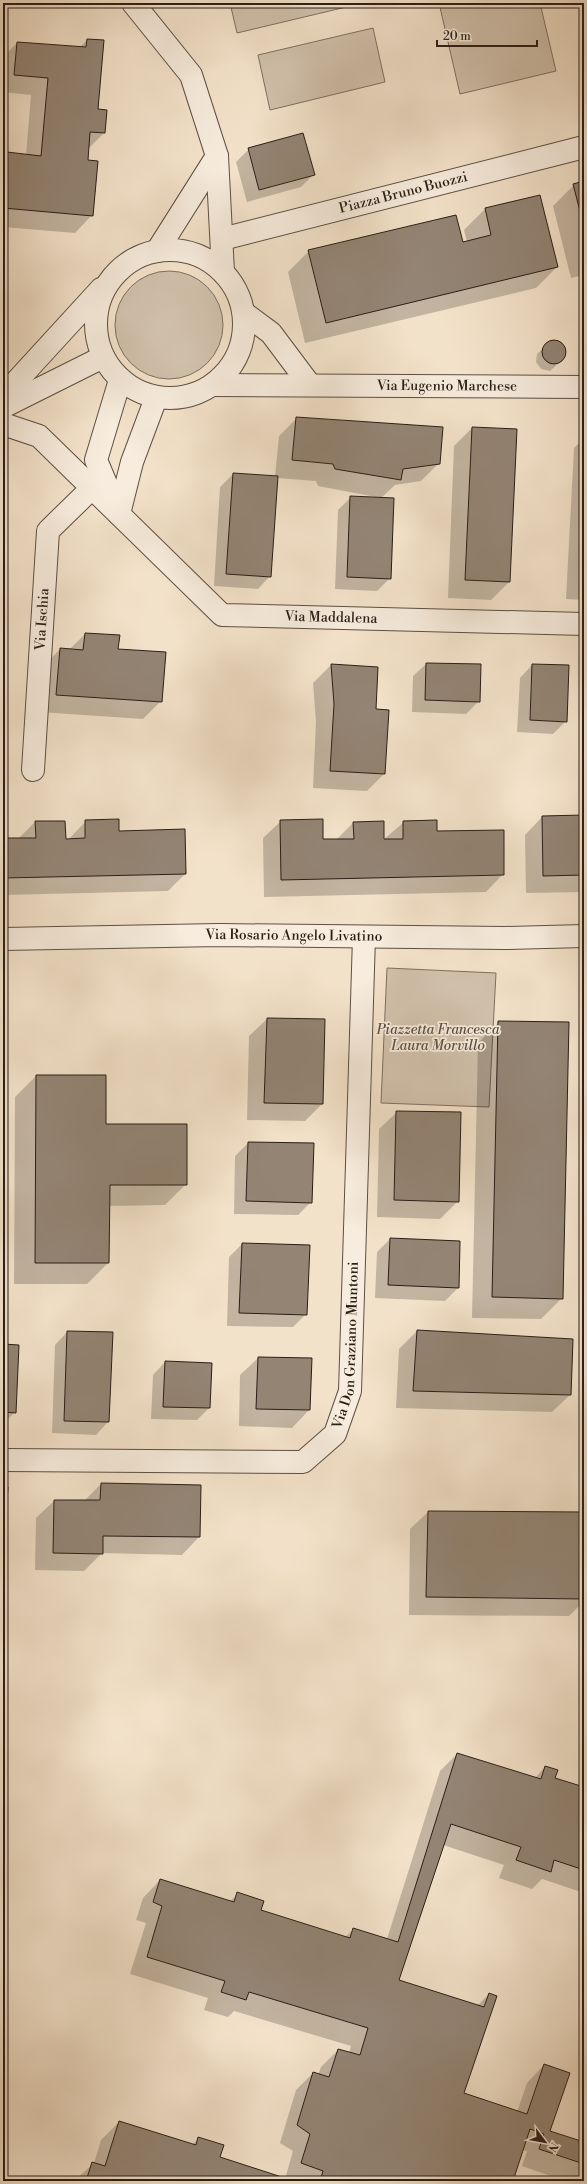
<svg xmlns="http://www.w3.org/2000/svg" width="587" height="2184" viewBox="0 0 587 2184" font-family="'Libre Bodoni',serif">
  <rect width="100%" height="100%" fill="#f3e2ca"/>
  <filter id="stains"><feTurbulence type="fractalNoise" baseFrequency=".005" numOctaves="4"/><feColorMatrix values="0 0 0 0 .2 0 0 0 0 .09 0 0 0 0 .02 0 0 0 .5 -.17"/></filter>
  <radialGradient id="worn" r=".72"><stop offset=".6" stop-color="#630" stop-opacity="0"/><stop offset="1" stop-color="#630" stop-opacity=".3"/></radialGradient>
  <path fill="#d1c1ac" stroke="#7e7062" d="M 230,3 L 363,3 L 237,33 Z
    M 439,3 L 540,3 L 556,71 L 460,94 Z
    M 373,28 L 385,82 L 270,110 L 258,55 Z
    M115 325a54 54 0 1 1 108 0a54 54 0 1 1-108 0Z
    M 387,968 L 496,973 L 489,1107 L 381,1103 Z"/>
  <path fill="#0003" d="M 87,40 L 97,110 L 104,133 L 88,149 L 87,161 L 92,215 L 75,233 L 3,227 L 3,157 L 7,153 L 26,155 L 31,95 L 3,92 L 3,57 L 17,43 L 79,48 Z
    M 249,149 L 314,174 L 301,187 L 247,202 L 236,162 Z
    M 584,182 L 584,275 L 571,278 L 553,206 L 574,185 Z
    M 485,209 L 557,267 L 536,288 L 305,343 L 288,272 L 309,251 L 462,243 L 467,242 L 464,230 Z
    M 551,341 L 560,342 L 565,350 L 564,358 L 550,371 L 541,369 L 536,362 L 537,354 Z
    M 297,418 L 439,463 L 421,481 L 395,485 L 381,498 L 318,486 L 316,481 L 277,478 L 270,576 L 258,589 L 214,586 L 220,487 L 233,474 L 275,477 L 279,436 Z
    M 472,428 L 516,430 L 509,582 L 491,600 L 448,598 L 454,446 Z
    M 584,438 L 584,600 L 566,599 L 574,448 Z
    M 351,497 L 390,578 L 377,591 L 335,589 L 338,510 Z
    M 85,634 L 117,650 L 161,701 L 143,719 L 39,712 L 43,667 L 60,649 L 69,650 Z
    M 426,664 L 479,701 L 466,714 L 412,712 L 413,676 Z
    M 331,665 L 377,668 L 375,710 L 384,774 L 367,791 L 313,788 L 316,722 L 313,683 Z
    M 532,665 L 566,721 L 553,734 L 517,732 L 520,678 Z
    M 542,817 L 584,831 L 584,892 L 526,893 L 525,835 Z
    M 3,819 L 4,839 L 18,839 L 35,822 L 65,840 L 68,840 L 86,821 L 118,832 L 185,874 L 168,891 L 3,895 Z
    M 281,821 L 322,840 L 336,840 L 353,823 L 383,840 L 404,822 L 436,832 L 503,874 L 486,892 L 264,897 L 263,838 Z
    M 267,1019 L 324,1020 L 322,1104 L 305,1121 L 247,1120 L 249,1036 Z
    M 499,1022 L 562,1298 L 541,1319 L 472,1318 L 478,1043 Z
    M 36,1076 L 186,1184 L 165,1205 L 109,1206 L 108,1263 L 87,1284 L 14,1284 L 15,1097 Z
    M 397,1112 L 458,1201 L 440,1219 L 377,1217 L 379,1129 Z
    M 248,1143 L 311,1202 L 298,1215 L 234,1214 L 235,1156 Z
    M 390,1239 L 458,1288 L 445,1301 L 375,1298 L 377,1252 Z
    M 242,1244 L 309,1246 L 306,1314 L 293,1327 L 227,1326 L 229,1257 Z
    M 417,1331 L 570,1395 L 552,1412 L 396,1408 L 399,1349 Z
    M 67,1332 L 108,1422 L 96,1435 L 52,1433 L 55,1345 Z
    M 3,1345 L 15,1412 L 3,1424 Z
    M 258,1358 L 311,1359 L 309,1410 L 292,1428 L 239,1426 L 240,1375 Z
    M 165,1362 L 209,1408 L 197,1420 L 151,1419 L 153,1375 Z
    M 101,1484 L 199,1537 L 182,1555 L 102,1553 L 84,1571 L 35,1570 L 36,1518 L 54,1501 L 84,1501 Z
    M 428,1512 L 584,1513 L 584,1601 L 569,1616 L 409,1615 L 410,1529 Z
    M 457,1754 L 535,1778 L 545,1767 L 554,1778 L 584,1788 L 584,1893 L 542,1879 L 532,1889 L 499,1878 L 504,1865 L 443,1845 L 398,1980 L 477,2006 L 489,1994 L 463,2094 L 517,2112 L 527,2083 L 544,2065 L 549,2132 L 584,2143 L 584,2181 L 565,2181 L 522,2166 L 527,2151 L 522,2150 L 512,2181 L 74,2181 L 94,2163 L 101,2140 L 119,2122 L 192,2145 L 199,2138 L 218,2158 L 285,2179 L 293,2151 L 280,2143 L 296,2090 L 313,2073 L 318,2075 L 321,2067 L 338,2050 L 349,2053 L 351,2046 L 234,2011 L 228,2017 L 204,2010 L 208,1998 L 130,1974 L 146,1923 L 136,1920 L 143,1898 L 160,1880 L 229,1902 L 238,1894 L 260,1911 L 345,1937 L 354,1929 L 387,1939 L 440,1771 Z"/>
  <path fill="#938474" stroke="#2a1e17" d="M 87,39 L 104,40 L 98,109 L 107,110 L 105,133 L 90,132 L 88,160 L 98,161 L 93,216 L 3,208 L 7,152 L 41,156 L 48,78 L 14,75 L 17,42 L 86,47 Z
    M 303,133 L 315,175 L 259,190 L 248,148 Z
    M 584,181 L 584,227 L 573,184 Z
    M 540,195 L 558,267 L 326,323 L 308,250 L 456,215 L 463,242 L 491,235 L 485,208 Z
    M542 352a12 12 0 1 1 24 0a12 12 0 1 1-24 0Z
    M 296,417 L 443,427 L 440,464 L 403,469 L 401,480 L 335,469 L 333,464 L 292,460 Z
    M 472,427 L 517,429 L 510,582 L 465,580 Z
    M 233,473 L 278,476 L 271,577 L 226,574 Z
    M 350,496 L 394,498 L 391,579 L 347,577 Z
    M 85,633 L 120,635 L 118,649 L 166,652 L 162,702 L 56,695 L 60,648 L 83,650 Z
    M 426,663 L 481,664 L 480,702 L 425,700 Z
    M 331,664 L 378,667 L 376,709 L 389,710 L 385,774 L 330,771 L 334,704 Z
    M 532,664 L 569,665 L 567,722 L 530,720 Z
    M 584,815 L 584,875 L 543,876 L 542,816 Z
    M 3,818 L 5,818 L 5,838 L 36,838 L 35,821 L 65,821 L 66,839 L 85,838 L 85,820 L 119,819 L 119,831 L 185,829 L 186,874 L 3,878 Z
    M 323,819 L 323,839 L 354,839 L 353,822 L 384,821 L 384,839 L 403,839 L 403,821 L 437,820 L 437,831 L 504,830 L 504,875 L 281,880 L 280,820 Z
    M 267,1018 L 325,1019 L 323,1104 L 264,1103 Z
    M 498,1021 L 569,1022 L 563,1299 L 492,1297 Z
    M 36,1075 L 106,1075 L 106,1124 L 187,1124 L 187,1185 L 110,1185 L 109,1263 L 35,1263 Z
    M 396,1111 L 461,1112 L 459,1202 L 394,1200 Z
    M 248,1142 L 314,1143 L 312,1203 L 246,1201 Z
    M 390,1238 L 460,1241 L 459,1288 L 388,1285 Z
    M 242,1243 L 310,1245 L 307,1315 L 239,1313 Z
    M 417,1330 L 573,1339 L 571,1395 L 413,1391 Z
    M 67,1331 L 113,1332 L 109,1422 L 64,1421 Z
    M 3,1344 L 19,1345 L 16,1413 L 3,1412 Z
    M 258,1357 L 312,1358 L 310,1410 L 256,1409 Z
    M 165,1361 L 212,1363 L 210,1408 L 163,1407 Z
    M 101,1483 L 201,1485 L 200,1537 L 103,1536 L 103,1554 L 53,1553 L 54,1500 L 100,1500 Z
    M 3,1486 L 8,1487 L 4,1543 L 3,1543 Z
    M 428,1511 L 584,1512 L 584,1599 L 426,1597 Z
    M 457,1753 L 541,1779 L 545,1766 L 558,1770 L 555,1778 L 584,1787 L 584,1870 L 554,1860 L 551,1872 L 516,1860 L 521,1847 L 451,1824 L 399,1980 L 484,2007 L 489,1993 L 497,1996 L 464,2093 L 527,2114 L 544,2064 L 570,2073 L 550,2131 L 584,2142 L 584,2164 L 539,2149 L 544,2134 L 530,2129 L 513,2181 L 320,2181 L 323,2171 L 301,2163 L 310,2134 L 297,2125 L 313,2072 L 329,2077 L 338,2049 L 360,2055 L 368,2028 L 249,1992 L 246,2000 L 221,1992 L 225,1981 L 147,1957 L 162,1906 L 153,1902 L 160,1879 L 234,1902 L 237,1892 L 264,1901 L 261,1910 L 350,1938 L 353,1928 L 398,1942 Z
    M 119,2121 L 196,2145 L 198,2137 L 224,2145 L 220,2157 L 294,2181 L 86,2181 L 92,2162 L 105,2166 Z"/>
  <g fill="none" stroke-linecap="round" stroke-linejoin="round">
    <g stroke="#5c4f44" stroke-width="24">
      <g id="minor">
        <path id="s1" d="M 222,239 L 584,147"/>
        <path id="s2" d="M 3,424 L 39,436 L 222,615 L 584,624"/>
        <path d="M 115,505 L 96,460 L 120,380"/>
        <path d="M 119,514 L 132,462 L 156,398"/>
        <path id="s3" d="M 33,770 L 48,531 L 92,488"/>
        <path id="s4" d="M 3,939 L 219,935 L 505,938 L 584,936"/>
        <path id="s5" d="M 3,1460 L 303,1462 L 335,1434 L 350,1391 L 364,937"/>
      </g>
    </g>
    <g stroke="#5c4f44" stroke-width="24">
      <g id="tertiary">
        <path d="M 133,3 L 191,75 L 217,156 L 223,272"/>
        <circle cx="170" cy="324" r="74"/>
        <path d="M 157,251 L 217,156"/>
        <path d="M 244,313 L 271,333 L 310,385"/>
        <path id="s6" d="M 213,385 L 584,387"/>
        <path d="M 3,396 L 101,289"/>
        <path d="M 3,407 L 103,357"/>
      </g>
    </g>
    <use href="#minor" stroke="#f7ecdd" stroke-width="22"/>
    <use href="#tertiary" stroke="#f7ecdd" stroke-width="22"/>
  </g>
  <g text-anchor="middle" dominant-baseline="central" stroke-width="3.5" stroke-linejoin="round" paint-order="stroke">
    <g font-size="14" fill="#2a1e17" stroke="#f7ecdd">
      <text stroke="none"><textPath href="#s1" startOffset="187">Piazza Bruno Buozzi</textPath></text>
      <text stroke="none"><textPath href="#s6" startOffset="234">Via Eugenio Marchese</textPath></text>
      <text stroke="none"><textPath href="#s2" startOffset="403">Via Maddalena</textPath></text>
      <text stroke="none"><textPath href="#s3" startOffset="151">Via Ischia</textPath></text>
      <text stroke="none"><textPath href="#s4" startOffset="291">Via Rosario Angelo Livatino</textPath></text>
      <text stroke="none"><textPath href="#s5" startOffset="433">Via Don Graziano Muntoni</textPath></text>
    </g>
    <g font-size="14" font-style="italic" fill="#5c4f44" stroke="#f7ecdd">
      <text x="438" y="1030">Piazzetta Francesca<tspan x="438" dy="16">Laura Morvillo</tspan></text>
    </g>
  </g>
  <rect width="587" height="2184" fill="none" stroke="#f3e2ca" stroke-width="16"/>
  <rect x="4" y="4" width="579" height="2176" fill="none" stroke="#2a1e17" stroke-width="2"/>
  <rect x="8" y="8" width="571" height="2168" fill="none" stroke="#2a1e17"/>
  <g transform="translate(545 2142) rotate(122)" stroke="#f7ecdd" stroke-width="3" paint-order="stroke">
  <path d="M0-3L7 15L0 10L-7 15Z" fill="#2a1e17"/>
  <text y="-6" font-size="11" font-weight="bold" text-anchor="middle" fill="#2a1e17">N</text>
  </g>
  <path d="M437 40v6h100v-6" fill="none" stroke="#2a1e17" stroke-width="2"/>
  <text x="443" y="40" font-size="12" fill="#2a1e17" stroke="#f7ecdd" stroke-width="3" paint-order="stroke">20 m</text>
  <rect width="100%" height="100%" filter="url(#stains)"/>
  <rect width="100%" height="100%" fill="url(#worn)"/>
</svg>
